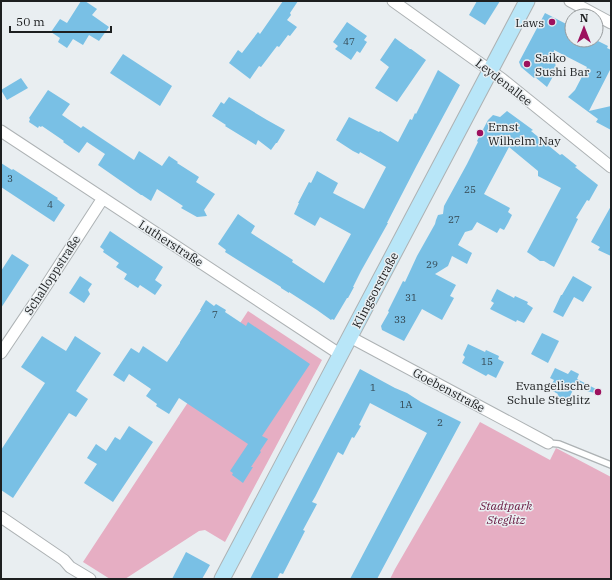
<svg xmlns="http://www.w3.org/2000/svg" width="612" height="580" viewBox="0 0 612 580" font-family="'IBM Plex Serif',serif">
  <rect width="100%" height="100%" fill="#e9eef1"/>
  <path fill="#e6aec3" d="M 248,311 L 322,360 L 225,542 L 205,530 L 199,531 L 125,579 L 110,579 L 83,562 Z
    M 480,422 L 550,460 L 556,448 L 611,477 L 611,579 L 390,579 L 395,569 Z"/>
  <path fill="#79c0e5" d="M 81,1 L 85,1 L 97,9 L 92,15 L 109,27 L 99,41 L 89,35 L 83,45 L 73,39 L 67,48 L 58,42 L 60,38 L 51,32 L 60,19 L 67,23 Z
    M 283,1 L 298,1 L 290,13 L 291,15 L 287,20 L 297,27 L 290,36 L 288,35 L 279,47 L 277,46 L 261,67 L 259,66 L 250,79 L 229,63 L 238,50 L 242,53 L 258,32 L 260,34 Z
    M 477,1 L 500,1 L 485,25 L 469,15 Z
    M 545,13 L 572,27 L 572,40 L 596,40 L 608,46 L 607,48 L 611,50 L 611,68 L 589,111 L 611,106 L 611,130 L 596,122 L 598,119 L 568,97 L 575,90 L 587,67 L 554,50 L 556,71 L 547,87 L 535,77 L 534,78 L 521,67 L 519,62 Z
    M 347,22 L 367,36 L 364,40 L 367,42 L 360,53 L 357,51 L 351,60 L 335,49 L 338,46 L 333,42 Z
    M 395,38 L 410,49 L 411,49 L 426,60 L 397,102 L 375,88 L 389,67 L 380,60 Z
    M 123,54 L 172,86 L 160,106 L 110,73 Z
    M 438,70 L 460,85 L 417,165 L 387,223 L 388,223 L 361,271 L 353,287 L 354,287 L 348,298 L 347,298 L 334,320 L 332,319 L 331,320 L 317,310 L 289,292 L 289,293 L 281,288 L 281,287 L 225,252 L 226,250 L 218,244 L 238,214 L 255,226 L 251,233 L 293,260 L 292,262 L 324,283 L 351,234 L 320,217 L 315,226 L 294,214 L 299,203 L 298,203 L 309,182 L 311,183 L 317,171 L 338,183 L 333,193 L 364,209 L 386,167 L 360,152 L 359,154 L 353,151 L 336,140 L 349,117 L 379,132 L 380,131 L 398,142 L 410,119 L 412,120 L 415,113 L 416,114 Z
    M 21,78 L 28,88 L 7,100 L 1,90 Z
    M 48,90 L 70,104 L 62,115 L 81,128 L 83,126 L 134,160 L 139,151 L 162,166 L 169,156 L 178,162 L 177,163 L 199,177 L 196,182 L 215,194 L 204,210 L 207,216 L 197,217 L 181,208 L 183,206 L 157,189 L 151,201 L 142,195 L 141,195 L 98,165 L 105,154 L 87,142 L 79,153 L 63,142 L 64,141 L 42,126 L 41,127 L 39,126 L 38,128 L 29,122 L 30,119 L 29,118 Z
    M 229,97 L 267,120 L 285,130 L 277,143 L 276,143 L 271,150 L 258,140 L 256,145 L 225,126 L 226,125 L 212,116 L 221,102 L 224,104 Z
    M 507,111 L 533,130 L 531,131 L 560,155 L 562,154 L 577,166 L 575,167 L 598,185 L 589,201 L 587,200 L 576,218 L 578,219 L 554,267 L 544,261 L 540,261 L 536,258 L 527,252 L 561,188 L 538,176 L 538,171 L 509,147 L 484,194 L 510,208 L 508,212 L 512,215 L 508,223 L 504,230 L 500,228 L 497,233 L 477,222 L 472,230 L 465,232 L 458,245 L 472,253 L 467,264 L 452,256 L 448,266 L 435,274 L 456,285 L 450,296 L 454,298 L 442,320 L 422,309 L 404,341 L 382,330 L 381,326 L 389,312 L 388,311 L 403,281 L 405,282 L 417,256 L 435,224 L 436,220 L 438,215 L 443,214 L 444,206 L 467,164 L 478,142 L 477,141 L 488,120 L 493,115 L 500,117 Z
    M 1,163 L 12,170 L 13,169 L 58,198 L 57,199 L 65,205 L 54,222 L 1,187 Z
    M 611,206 L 611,256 L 598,250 L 600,247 L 591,242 Z
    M 110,231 L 163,267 L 155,280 L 162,285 L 155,295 L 140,285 L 138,288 L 124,279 L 127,274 L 116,267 L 119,263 L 103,252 L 104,250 L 100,247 Z
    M 12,254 L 29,265 L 1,308 L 1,271 Z
    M 80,276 L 92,284 L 88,290 L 90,294 L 84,303 L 69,293 Z
    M 573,276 L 592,287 L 583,302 L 574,297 L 563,317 L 553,312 L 561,295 L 562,295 Z
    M 497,289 L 514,298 L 515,296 L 528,302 L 527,304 L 533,308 L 524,323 L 517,320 L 516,322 L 490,309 L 494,303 L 491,301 Z
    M 206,300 L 214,306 L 216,304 L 226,310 L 225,312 L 246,326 L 248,322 L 310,364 L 262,436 L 268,439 L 260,451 L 261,452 L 251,467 L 253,467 L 243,483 L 232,475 L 233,473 L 230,471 L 248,444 L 179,398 L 169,414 L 156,406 L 157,404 L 146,396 L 151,389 L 129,374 L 124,382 L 113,375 L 131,348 L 139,353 L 143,346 L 167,362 L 180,343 L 180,342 L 201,310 L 200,310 Z
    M 542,333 L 559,341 L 548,363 L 531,354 Z
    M 42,336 L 66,351 L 75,336 L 101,353 L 76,391 L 88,399 L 76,417 L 69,413 L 13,498 L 1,490 L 1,450 L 45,383 L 21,367 Z
    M 468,344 L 485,352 L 486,350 L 499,356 L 498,359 L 504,362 L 496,378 L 488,374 L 486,376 L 462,363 L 465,357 L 463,355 Z
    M 555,368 L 568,374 L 571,370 L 579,374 L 577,379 L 596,389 L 595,393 L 574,388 L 568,400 L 567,399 L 565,403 L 556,398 L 558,394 L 549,389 L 554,380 L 550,378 Z
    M 360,369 L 395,388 L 407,393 L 421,402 L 461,422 L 377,579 L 350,579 L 427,433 L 370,403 L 359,425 L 361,426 L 354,438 L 352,437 L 343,455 L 338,452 L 315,497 L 312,502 L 317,504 L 303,530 L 305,531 L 283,574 L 280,573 L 277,579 L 250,579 Z
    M 129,426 L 153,442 L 113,502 L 84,483 L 97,464 L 87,458 L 96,444 L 106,451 L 115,437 L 120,440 Z
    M 186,552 L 210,565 L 202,579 L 172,579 Z"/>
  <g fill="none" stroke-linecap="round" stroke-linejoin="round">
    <g stroke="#adb2b4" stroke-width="8">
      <path id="lane" d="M 548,443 L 559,444 L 611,465"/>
    </g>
    <g stroke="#adb2b4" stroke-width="13">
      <path id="street" d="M 393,1 L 502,79 L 611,167
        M 570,1 L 611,23
        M 1,131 L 341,355
        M 350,337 L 548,443
        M 1,353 L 44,289 L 103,198
        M 1,517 L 64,560 L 70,567 L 90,579"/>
    </g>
    <g stroke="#adb2b4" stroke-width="17">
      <path id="secondary" d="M 222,579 L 527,1"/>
    </g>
    <use href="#lane" stroke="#fff" stroke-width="5.5"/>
    <use href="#street" stroke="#fff" stroke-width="11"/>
    <use href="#secondary" stroke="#b8e6f8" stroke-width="15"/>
  </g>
  <g fill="#9d115e" stroke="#e9eef1" stroke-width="1.5">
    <circle cx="552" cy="22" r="4"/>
    <circle cx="527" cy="64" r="4"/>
    <circle cx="480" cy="133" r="4"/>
    <circle cx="598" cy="392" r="4"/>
  </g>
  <g text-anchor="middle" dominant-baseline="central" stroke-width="3" stroke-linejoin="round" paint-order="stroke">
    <g font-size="10" fill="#344751">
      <text x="349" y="41">47</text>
      <text x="599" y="74">2</text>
      <text x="10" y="178">3</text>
      <text x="470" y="189">25</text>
      <text x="50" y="204">4</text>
      <text x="454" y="219">27</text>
      <text x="432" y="264">29</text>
      <text x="411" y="297">31</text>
      <text x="215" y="314">7</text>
      <text x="400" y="319">33</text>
      <text x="487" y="361">15</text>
      <text x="373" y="387">1</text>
      <text x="406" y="404">1A</text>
      <text x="440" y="422">2</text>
    </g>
    <g font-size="12" fill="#1d1f20" stroke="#e9eef1" text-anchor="end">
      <text x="544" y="22">Laws</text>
      <text x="535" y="57" text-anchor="start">Saiko<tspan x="535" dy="14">Sushi Bar</tspan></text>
      <text x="488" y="126" text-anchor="start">Ernst<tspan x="488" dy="14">Wilhelm Nay</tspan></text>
      <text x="590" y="385">Evangelische<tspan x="590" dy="14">Schule Steglitz</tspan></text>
    </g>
    <g font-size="12" fill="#1d1f20" stroke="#e9eef1">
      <text transform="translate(504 82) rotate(38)">Leydenallee</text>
      <text transform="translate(171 243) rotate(33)">Lutherstraße</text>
      <text transform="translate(52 275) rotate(-57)">Schalloppstraße</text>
      <text transform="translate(375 290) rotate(-62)">Klingsorstraße</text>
      <text transform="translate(449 390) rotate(28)">Goebenstraße</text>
    </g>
    <g font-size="12" font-style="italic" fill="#691941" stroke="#e9eef1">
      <text x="506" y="505">Stadtpark<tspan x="506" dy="14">Steglitz</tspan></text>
    </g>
  </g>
  <rect width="612" height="580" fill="none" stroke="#1d1f20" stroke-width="4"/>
  <g transform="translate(584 28)"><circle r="19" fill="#e9eef1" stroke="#979b9d"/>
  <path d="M0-3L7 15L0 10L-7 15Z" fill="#9d115e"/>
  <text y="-6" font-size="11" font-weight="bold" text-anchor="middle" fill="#1d1f20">N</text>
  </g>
  <path d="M10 26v6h101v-6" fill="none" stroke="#1d1f20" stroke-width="2"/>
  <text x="16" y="26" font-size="12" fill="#1d1f20" stroke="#e9eef1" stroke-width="3" paint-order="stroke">50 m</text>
</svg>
